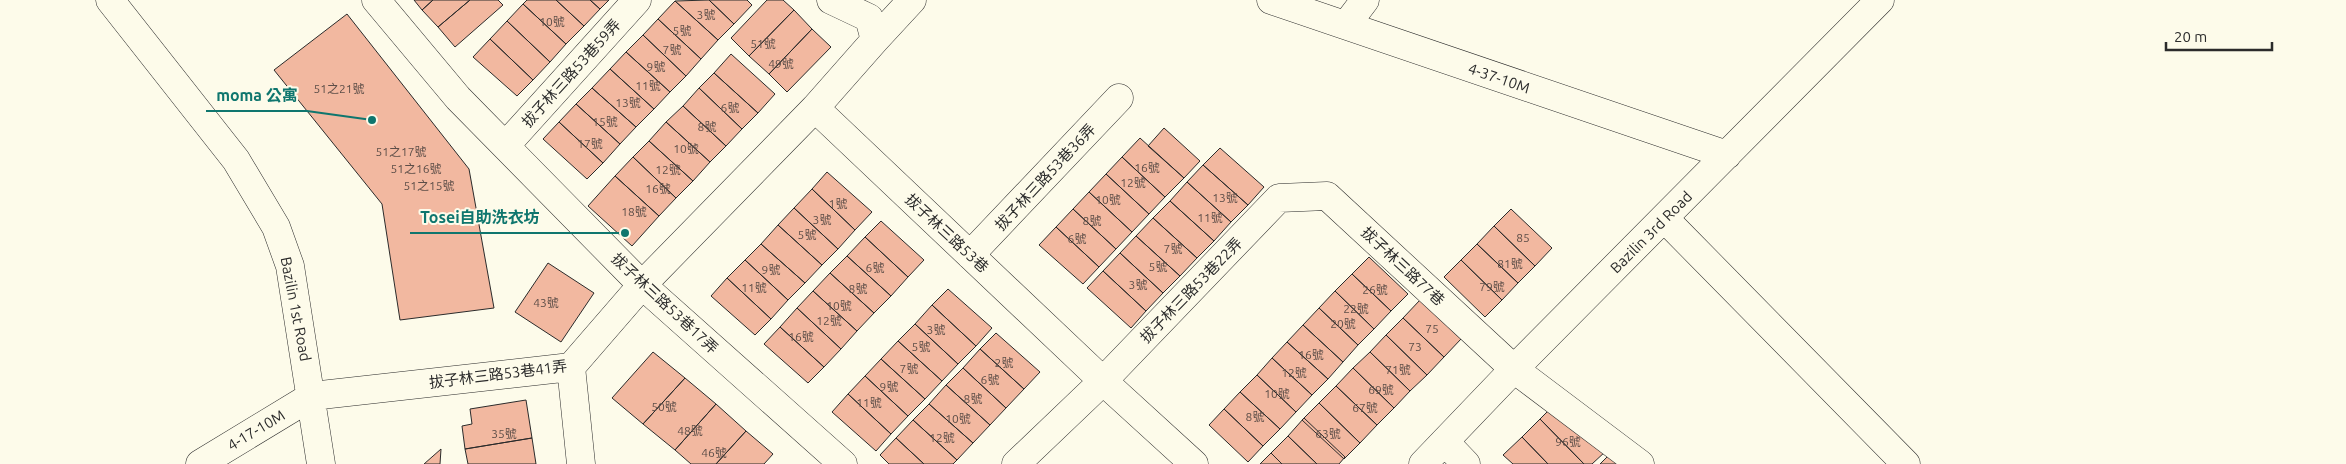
<svg xmlns="http://www.w3.org/2000/svg" width="2346" height="464" viewBox="0 0 2346 464" font-family="Ubuntu,'Noto Sans TC',sans-serif">
  <rect width="100%" height="100%" fill="#fdfbea"/>
  <path fill="#f2b8a0" stroke="#2b2b2b" d="M 414,0 L 433,0 L 422,10 Z
    M 433,0 L 470,0 L 438,27 L 422,10 Z
    M 470,0 L 498,0 L 503,5 L 455,47 L 438,27 Z
    M 527,0 L 556,0 L 584,26 L 566,44 L 523,4 Z
    M 556,0 L 590,0 L 600,9 L 584,26 Z
    M 590,0 L 609,0 L 600,9 Z
    M 709,0 L 734,24 L 718,40 L 675,1 Z
    M 709,0 L 747,0 L 752,5 L 734,24 Z
    M 767,0 L 783,0 L 794,10 L 749,56 L 731,38 Z
    M 675,1 L 718,40 L 701,59 L 658,19 Z
    M 523,4 L 566,44 L 550,62 L 507,21 Z
    M 794,10 L 812,29 L 769,74 L 749,56 Z
    M 347,14 L 469,169 L 494,308 L 400,320 L 382,204 L 274,70 Z
    M 658,19 L 701,59 L 686,76 L 643,35 Z
    M 507,21 L 550,62 L 533,80 L 490,39 Z
    M 812,29 L 831,47 L 787,92 L 769,74 Z
    M 643,35 L 686,76 L 670,92 L 626,52 Z
    M 490,39 L 533,80 L 517,96 L 473,57 Z
    M 626,52 L 670,92 L 654,109 L 610,69 Z
    M 731,54 L 775,94 L 758,113 L 714,73 Z
    M 610,69 L 654,109 L 636,127 L 592,88 Z
    M 714,73 L 758,113 L 742,129 L 699,88 Z
    M 592,88 L 636,127 L 620,144 L 576,104 Z
    M 699,88 L 742,129 L 726,146 L 683,106 Z
    M 576,104 L 620,144 L 603,163 L 559,122 Z
    M 683,106 L 726,146 L 710,162 L 666,122 Z
    M 559,122 L 603,163 L 587,179 L 543,139 Z
    M 666,122 L 710,162 L 693,181 L 649,141 Z
    M 1164,128 L 1200,161 L 1184,178 L 1148,146 Z
    M 1140,138 L 1184,178 L 1165,197 L 1122,157 Z
    M 649,141 L 693,181 L 676,198 L 633,157 Z
    M 1220,148 L 1264,187 L 1248,205 L 1203,165 Z
    M 633,157 L 676,198 L 659,216 L 615,176 Z
    M 1122,157 L 1165,197 L 1149,214 L 1106,174 Z
    M 1203,165 L 1248,205 L 1231,222 L 1187,182 Z
    M 827,172 L 872,212 L 855,230 L 812,189 Z
    M 1106,174 L 1149,214 L 1132,232 L 1089,192 Z
    M 615,176 L 659,216 L 632,246 L 588,206 Z
    M 1187,182 L 1231,222 L 1214,241 L 1170,201 Z
    M 812,189 L 855,230 L 838,249 L 794,208 Z
    M 1089,192 L 1132,232 L 1116,249 L 1073,209 Z
    M 1170,201 L 1214,241 L 1197,258 L 1153,218 Z
    M 794,208 L 838,249 L 822,265 L 778,225 Z
    M 1073,209 L 1116,249 L 1099,267 L 1056,227 Z
    M 1511,209 L 1552,248 L 1535,266 L 1494,226 Z
    M 1153,218 L 1197,258 L 1180,276 L 1136,236 Z
    M 881,221 L 924,260 L 908,277 L 865,237 Z
    M 778,225 L 822,265 L 805,283 L 761,244 Z
    M 1494,226 L 1535,266 L 1518,283 L 1477,244 Z
    M 1056,227 L 1099,267 L 1083,284 L 1039,245 Z
    M 1136,236 L 1180,276 L 1163,293 L 1120,253 Z
    M 865,237 L 908,277 L 891,296 L 847,256 Z
    M 761,244 L 805,283 L 788,300 L 745,260 Z
    M 1477,244 L 1518,283 L 1502,300 L 1461,260 Z
    M 1120,253 L 1163,293 L 1146,311 L 1103,271 Z
    M 847,256 L 891,296 L 874,313 L 830,273 Z
    M 1369,257 L 1408,294 L 1391,311 L 1352,274 Z
    M 745,260 L 788,300 L 771,319 L 727,278 Z
    M 1461,260 L 1502,300 L 1485,317 L 1444,277 Z
    M 548,263 L 594,293 L 561,342 L 515,312 Z
    M 1103,271 L 1146,311 L 1131,328 L 1087,288 Z
    M 830,273 L 874,313 L 857,331 L 813,291 Z
    M 1352,274 L 1391,311 L 1374,329 L 1335,291 Z
    M 727,278 L 771,319 L 755,335 L 711,296 Z
    M 948,289 L 992,328 L 976,346 L 932,305 Z
    M 813,291 L 857,331 L 841,349 L 797,308 Z
    M 1335,291 L 1374,329 L 1358,345 L 1319,308 Z
    M 1420,300 L 1461,339 L 1444,357 L 1403,318 Z
    M 932,305 L 976,346 L 958,364 L 915,324 Z
    M 797,308 L 841,349 L 824,367 L 780,327 Z
    M 1319,308 L 1358,345 L 1343,362 L 1303,325 Z
    M 1403,318 L 1444,357 L 1427,375 L 1386,335 Z
    M 915,324 L 958,364 L 942,381 L 898,341 Z
    M 1303,325 L 1343,362 L 1328,379 L 1287,342 Z
    M 780,327 L 824,367 L 808,383 L 764,344 Z
    M 996,333 L 1040,372 L 1024,389 L 980,349 Z
    M 1386,335 L 1427,375 L 1410,391 L 1370,352 Z
    M 898,341 L 942,381 L 925,399 L 881,359 Z
    M 1287,342 L 1328,379 L 1312,395 L 1272,358 Z
    M 980,349 L 1024,389 L 1006,408 L 963,368 Z
    M 653,352 L 685,378 L 643,424 L 612,398 Z
    M 1370,352 L 1410,391 L 1394,408 L 1353,368 Z
    M 1272,358 L 1312,395 L 1296,412 L 1257,375 Z
    M 881,359 L 925,399 L 908,416 L 865,376 Z
    M 963,368 L 1006,408 L 990,425 L 946,385 Z
    M 1353,368 L 1394,408 L 1377,425 L 1336,386 Z
    M 1257,375 L 1296,412 L 1280,429 L 1240,392 Z
    M 865,376 L 908,416 L 891,434 L 848,394 Z
    M 685,378 L 716,404 L 675,450 L 643,424 Z
    M 946,385 L 990,425 L 973,443 L 929,404 Z
    M 1336,386 L 1377,425 L 1360,443 L 1319,403 Z
    M 1240,392 L 1280,429 L 1263,446 L 1224,409 Z
    M 848,394 L 891,434 L 876,451 L 832,412 Z
    M 526,400 L 532,438 L 465,449 L 462,426 L 472,424 L 470,409 Z
    M 1557,402 L 1606,451 L 1592,464 L 1584,464 L 1540,419 Z
    M 1319,403 L 1360,443 L 1344,459 L 1302,420 Z
    M 716,404 L 746,431 L 716,464 L 691,464 L 675,450 Z
    M 929,404 L 973,443 L 957,460 L 913,420 Z
    M 1224,409 L 1263,446 L 1248,462 L 1209,425 Z
    M 1304,418 L 1345,457 L 1339,464 L 1317,464 L 1288,436 Z
    M 1540,419 L 1584,464 L 1548,464 L 1522,437 Z
    M 913,420 L 957,460 L 953,464 L 924,464 L 896,438 Z
    M 746,431 L 773,454 L 764,464 L 716,464 Z
    M 1288,436 L 1317,464 L 1282,464 L 1271,453 Z
    M 1522,437 L 1548,464 L 1513,464 L 1503,455 Z
    M 532,438 L 536,464 L 468,464 L 465,449 Z
    M 896,438 L 924,464 L 889,464 L 880,455 Z
    M 441,449 L 440,464 L 424,464 Z
    M 1615,449 L 1631,464 L 1600,464 Z
    M 1271,453 L 1282,464 L 1260,464 Z"/>
  <g fill="none" stroke-linecap="round" stroke-linejoin="round">
    <g stroke="#2b2b2b" stroke-width="29">
      <path id="minor" d="M 110,0 L 236,160 L 276,227 L 290,266 L 321,464
        M 376,0 L 458,98 L 642,285 L 843,464
        M 1271,0 L 1727,155
        M 1346,25 L 1365,0
        M 875,40 L 912,0
        M 815,108 L 1103,381 L 1194,464
        M 506,145 L 637,0
        M 1665,219 L 1906,464
        M 970,255 L 1119,98
        M 571,367 L 581,464
        M 1445,442 L 1466,464
        M 200,464 L 312,396 L 571,367 L 642,285 L 815,108 L 875,40 L 869,18 L 831,0
        M 1016,464 L 1103,381 L 1279,198 L 1327,196 L 1514,369 L 1640,464
        M 1423,464 L 1514,369 L 1880,0"/>
    </g>
    <use href="#minor" stroke="#fdfbea" stroke-width="28"/>
  </g>
  <g text-anchor="middle" dominant-baseline="central" stroke-width="4" stroke-linejoin="round" paint-order="stroke">
    <g font-size="12" fill="#5d4e48">
      <text x="706" y="14">3號</text>
      <text x="552" y="21">10號</text>
      <text x="682" y="30">5號</text>
      <text x="763" y="43">51號</text>
      <text x="672" y="49">7號</text>
      <text x="781" y="63">49號</text>
      <text x="656" y="66">9號</text>
      <text x="648" y="85">11號</text>
      <text x="339" y="88">51之21號</text>
      <text x="628" y="102">13號</text>
      <text x="730" y="107">6號</text>
      <text x="605" y="121">15號</text>
      <text x="707" y="126">8號</text>
      <text x="590" y="143">17號</text>
      <text x="686" y="148">10號</text>
      <text x="401" y="151">51之17號</text>
      <text x="1147" y="167">16號</text>
      <text x="416" y="168">51之16號</text>
      <text x="668" y="169">12號</text>
      <text x="1133" y="182">12號</text>
      <text x="429" y="185">51之15號</text>
      <text x="658" y="188">16號</text>
      <text x="1225" y="197">13號</text>
      <text x="1108" y="199">10號</text>
      <text x="838" y="203">1號</text>
      <text x="634" y="211">18號</text>
      <text x="1210" y="217">11號</text>
      <text x="822" y="219">3號</text>
      <text x="1092" y="220">8號</text>
      <text x="807" y="234">5號</text>
      <text x="1523" y="237">85</text>
      <text x="1077" y="238">6號</text>
      <text x="1173" y="248">7號</text>
      <text x="1510" y="263">81號</text>
      <text x="1158" y="266">5號</text>
      <text x="875" y="267">6號</text>
      <text x="771" y="269">9號</text>
      <text x="1138" y="284">3號</text>
      <text x="1492" y="286">79號</text>
      <text x="754" y="287">11號</text>
      <text x="858" y="288">8號</text>
      <text x="1375" y="289">26號</text>
      <text x="546" y="302">43號</text>
      <text x="839" y="305">10號</text>
      <text x="1356" y="308">22號</text>
      <text x="829" y="320">12號</text>
      <text x="1343" y="323">20號</text>
      <text x="1432" y="328">75</text>
      <text x="936" y="329">3號</text>
      <text x="801" y="336">16號</text>
      <text x="921" y="346">5號</text>
      <text x="1415" y="346">73</text>
      <text x="1311" y="354">16號</text>
      <text x="1004" y="362">2號</text>
      <text x="909" y="368">7號</text>
      <text x="1398" y="369">71號</text>
      <text x="1294" y="372">12號</text>
      <text x="990" y="379">6號</text>
      <text x="889" y="386">9號</text>
      <text x="1381" y="389">69號</text>
      <text x="1277" y="393">10號</text>
      <text x="973" y="398">8號</text>
      <text x="869" y="402">11號</text>
      <text x="664" y="406">50號</text>
      <text x="1365" y="407">67號</text>
      <text x="1255" y="416">8號</text>
      <text x="958" y="418">10號</text>
      <text x="690" y="430">48號</text>
      <text x="504" y="433">35號</text>
      <text x="1328" y="433">63號</text>
      <text x="942" y="437">12號</text>
      <text x="1568" y="441">96號</text>
      <text x="714" y="452">46號</text>
    </g>
    <g font-size="15" fill="#2b2b2b" stroke="#fdfbea">
      <text transform="translate(571 73) rotate(-48)">拔子林三路53巷59弄</text>
      <text transform="translate(1499 78) rotate(19)">4-37-10M</text>
      <text transform="translate(1045 177) rotate(-47)">拔子林三路53巷36弄</text>
      <text transform="translate(1651 232) rotate(-45)">Bazilin 3rd Road</text>
      <text transform="translate(947 233) rotate(43)">拔子林三路53巷</text>
      <text transform="translate(1403 266) rotate(43)">拔子林三路77巷</text>
      <text transform="translate(1191 290) rotate(-46)">拔子林三路53巷22弄</text>
      <text transform="translate(665 303) rotate(43)">拔子林三路53巷17弄</text>
      <text transform="translate(296 309) rotate(79)">Bazilin 1st Road</text>
      <text transform="translate(498 374) rotate(-7)">拔子林三路53巷41弄</text>
      <text transform="translate(256 430) rotate(-31)">4-17-10M</text>
    </g>
  </g>
  <path fill="none" stroke="#0f766e" stroke-width="2" d="M372 120L307 111H206M625 233L550 233H410"/>
  <g fill="#0f766e" stroke="#fdfbea" stroke-width="2">
    <circle cx="372" cy="120" r="5"/>
    <circle cx="625" cy="233" r="5"/>
  </g>
  <g font-size="16" text-anchor="middle" font-weight="bold" fill="#0f766e" stroke="#fdfbea" stroke-width="4" stroke-linejoin="round" paint-order="stroke">
    <text x="257" y="101">moma 公寓</text>
    <text x="480" y="223">Tosei自助洗衣坊</text>
  </g>
  <path d="M2166 42v8h106v-8" fill="none" stroke="#2b2b2b" stroke-width="2.5"/>
  <text x="2174" y="42" font-size="15" fill="#2b2b2b" stroke="#fdfbea" stroke-width="4" paint-order="stroke">20 m</text>
</svg>
